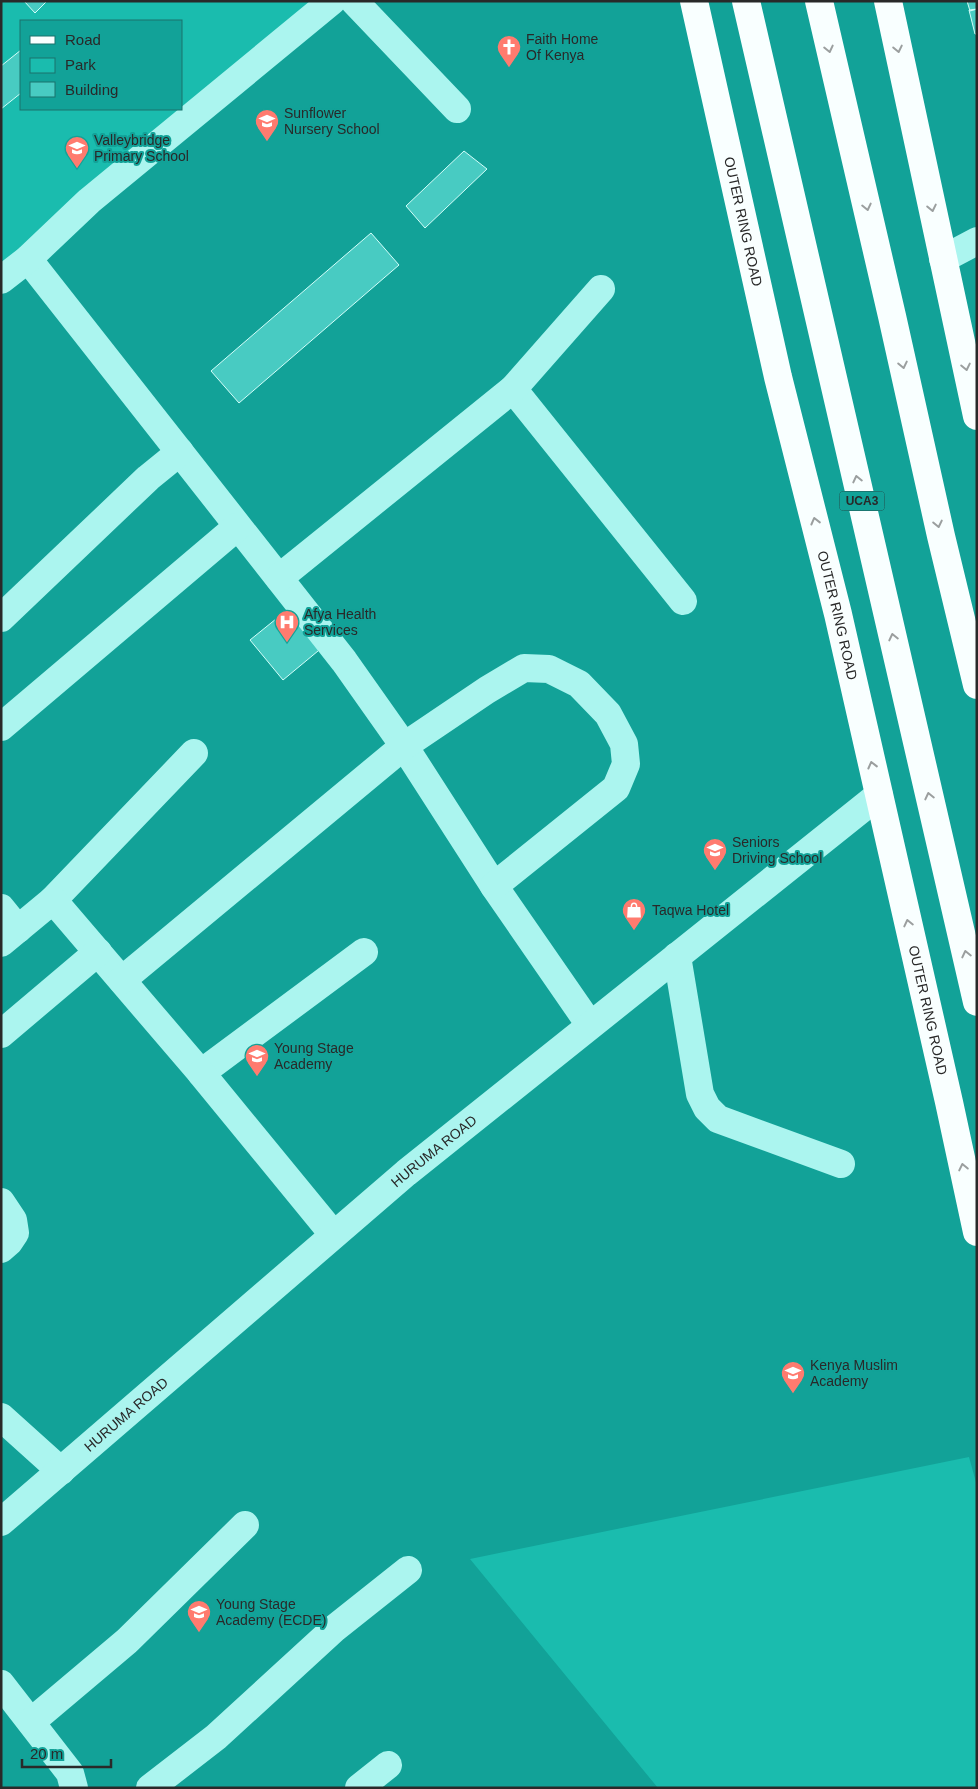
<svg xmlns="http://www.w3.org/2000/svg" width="978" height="1789" viewBox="0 0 978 1789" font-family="Arial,sans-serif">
  <rect width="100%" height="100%" fill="#12a298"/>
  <path fill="#1abcae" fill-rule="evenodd" d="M 1,1 L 348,1 L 1,276 ZM 21,21 L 181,21 L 181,109 L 21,109 Z
    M 969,1457 L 977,1486 L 977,1788 L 658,1788 L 470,1559 Z"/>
  <path fill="#48cbc2" stroke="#d4fefa" d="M 24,1 L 47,1 L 35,13 Z
    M 967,1 L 977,1 L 977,9 L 970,11 Z
    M 977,9 L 977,34 L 975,34 L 969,10 Z
    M 21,50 L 21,93 L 1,109 L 1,66 Z
    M 464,151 L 487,169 L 425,228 L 406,206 Z
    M 371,233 L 399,265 L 239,403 L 211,371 Z
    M 292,606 L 324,646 L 283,680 L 250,640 Z"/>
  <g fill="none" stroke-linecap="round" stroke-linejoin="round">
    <g stroke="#abf5ef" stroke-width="28">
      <path d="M 354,1 L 457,109"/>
      <path d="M 28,259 L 344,661 L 404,746 L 494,886 L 590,1025"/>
      <path d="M 943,259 L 977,241"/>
      <path d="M 1,280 L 28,259 L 89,201 L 332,1"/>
      <path d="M 513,389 L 683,601"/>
      <path d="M 279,578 L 513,389 L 601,289"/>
      <path d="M 1,618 L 148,478 L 180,452"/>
      <path d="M 1,727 L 237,527"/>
      <path d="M 53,900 L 194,753"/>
      <path d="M 1,908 L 18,929"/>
      <path d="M 1,943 L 53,900 L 201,1073 L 364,952"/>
      <path d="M 677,956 L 700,1094 L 707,1108 L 718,1119 L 841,1164"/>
      <path d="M 122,980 L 404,746 L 487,690 L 524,668 L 549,669 L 579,684 L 608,714 L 624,744 L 626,764 L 616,788 L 494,886"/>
      <path d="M 1,1034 L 98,952"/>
      <path d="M 201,1073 L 333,1234"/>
      <path d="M 1,1202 L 13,1220 L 15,1233 L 9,1242 L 1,1249"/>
      <path d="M 1,1417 L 61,1471"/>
      <path id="s1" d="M 1,1522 L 406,1173 L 879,795"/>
      <path d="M 1,1684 L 70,1773 L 74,1788"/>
      <path d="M 31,1722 L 127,1641 L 245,1525"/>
      <path d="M 150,1788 L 216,1737 L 335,1628 L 408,1570"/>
      <path d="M 359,1788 L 388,1765"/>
    </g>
    <g stroke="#f9ffff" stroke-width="28">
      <path id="s2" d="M 694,1 L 778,377 L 838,614 L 949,1102 L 977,1232"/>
      <path d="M 746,1 L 977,1002"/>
      <path d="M 819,1 L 892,316 L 941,536 L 977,685"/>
      <path d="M 888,1 L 977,416"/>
    </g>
  </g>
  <defs><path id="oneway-chevron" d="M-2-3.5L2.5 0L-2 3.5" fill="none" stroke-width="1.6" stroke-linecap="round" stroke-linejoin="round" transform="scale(1.25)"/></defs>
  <g stroke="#9b9f9f">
    <use href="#oneway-chevron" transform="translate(829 49) rotate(77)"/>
    <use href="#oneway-chevron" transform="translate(898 49) rotate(78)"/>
    <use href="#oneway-chevron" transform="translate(867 207) rotate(77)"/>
    <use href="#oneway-chevron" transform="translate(932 208) rotate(78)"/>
    <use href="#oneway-chevron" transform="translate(903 365) rotate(78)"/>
    <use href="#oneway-chevron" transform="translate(966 367) rotate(78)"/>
    <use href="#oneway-chevron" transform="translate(857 479) rotate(-103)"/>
    <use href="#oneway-chevron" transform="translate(815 521) rotate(-104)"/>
    <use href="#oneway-chevron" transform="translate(938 524) rotate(78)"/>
    <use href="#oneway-chevron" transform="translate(893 637) rotate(-103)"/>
    <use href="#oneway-chevron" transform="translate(872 765) rotate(-104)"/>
    <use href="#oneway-chevron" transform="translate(929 796) rotate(-103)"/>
    <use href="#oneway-chevron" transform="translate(908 923) rotate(-103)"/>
    <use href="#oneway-chevron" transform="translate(966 954) rotate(-103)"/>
    <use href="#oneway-chevron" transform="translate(963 1167) rotate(-102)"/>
  </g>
  <defs>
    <g id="church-pin" transform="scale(1.25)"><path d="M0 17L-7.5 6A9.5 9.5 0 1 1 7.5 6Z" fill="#ff7b6f" stroke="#12a298"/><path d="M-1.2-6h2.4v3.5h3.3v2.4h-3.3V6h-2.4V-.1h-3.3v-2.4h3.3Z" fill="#fff"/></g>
    <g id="school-pin" transform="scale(1.25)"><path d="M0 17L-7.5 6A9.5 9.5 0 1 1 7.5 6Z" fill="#ff7b6f" stroke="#12a298"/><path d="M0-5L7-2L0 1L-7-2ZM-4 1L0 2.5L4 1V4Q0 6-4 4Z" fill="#fff"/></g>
    <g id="hospital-pin" transform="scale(1.25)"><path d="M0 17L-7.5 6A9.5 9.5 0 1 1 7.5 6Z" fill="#ff7b6f" stroke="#12a298"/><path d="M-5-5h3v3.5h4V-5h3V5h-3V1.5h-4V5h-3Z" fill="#fff"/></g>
    <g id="university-pin" transform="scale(1.25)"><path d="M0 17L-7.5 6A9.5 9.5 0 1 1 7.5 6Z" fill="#ff7b6f" stroke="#12a298"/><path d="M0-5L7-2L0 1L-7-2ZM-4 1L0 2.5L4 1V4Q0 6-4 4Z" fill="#fff"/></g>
    <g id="shop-pin" transform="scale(1.25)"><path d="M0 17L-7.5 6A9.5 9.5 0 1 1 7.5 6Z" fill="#ff7b6f" stroke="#12a298"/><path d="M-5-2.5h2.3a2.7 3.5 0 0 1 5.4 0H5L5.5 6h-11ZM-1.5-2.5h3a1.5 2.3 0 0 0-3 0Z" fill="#fff"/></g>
  </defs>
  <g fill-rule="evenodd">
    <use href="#church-pin" x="509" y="47"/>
    <use href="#school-pin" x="267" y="121"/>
    <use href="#school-pin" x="77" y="148"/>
    <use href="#hospital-pin" x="287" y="622"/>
    <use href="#university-pin" x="715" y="850"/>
    <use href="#shop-pin" x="634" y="910"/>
    <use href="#school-pin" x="257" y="1056"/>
    <use href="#school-pin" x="793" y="1373"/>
    <use href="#school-pin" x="199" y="1612"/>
  </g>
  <g text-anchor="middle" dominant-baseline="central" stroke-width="4" stroke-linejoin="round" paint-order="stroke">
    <rect fill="#12a298" stroke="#224d4a" stroke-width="1" x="839.5" y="491.5" width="45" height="19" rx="4"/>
    <g font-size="12" font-weight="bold" fill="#292929">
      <text x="862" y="501">UCA3</text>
    </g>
    <g font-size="14" fill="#292929" stroke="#12a298" text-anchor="start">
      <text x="526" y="39">Faith Home<tspan x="526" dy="16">Of Kenya</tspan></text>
      <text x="284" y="113">Sunflower<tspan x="284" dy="16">Nursery School</tspan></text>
      <text x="94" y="140">Valleybridge<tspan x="94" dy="16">Primary School</tspan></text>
      <text x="304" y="614">Afya Health<tspan x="304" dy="16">Services</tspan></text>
      <text x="732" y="842">Seniors<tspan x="732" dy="16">Driving School</tspan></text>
      <text x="652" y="910">Taqwa Hotel</text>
      <text x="274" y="1048">Young Stage<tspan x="274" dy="16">Academy</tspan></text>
      <text x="810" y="1365">Kenya Muslim<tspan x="810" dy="16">Academy</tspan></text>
      <text x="216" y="1604">Young Stage<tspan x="216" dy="16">Academy (ECDE)</tspan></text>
    </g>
    <g font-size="14" fill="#292929" stroke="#12a298">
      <text stroke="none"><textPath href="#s2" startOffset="226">OUTER RING ROAD</textPath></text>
      <text stroke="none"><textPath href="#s2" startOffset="631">OUTER RING ROAD</textPath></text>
      <text stroke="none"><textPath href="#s2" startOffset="1036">OUTER RING ROAD</textPath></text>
      <text stroke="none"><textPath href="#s1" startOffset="570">HURUMA ROAD</textPath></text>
      <text stroke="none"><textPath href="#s1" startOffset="165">HURUMA ROAD</textPath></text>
    </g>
  </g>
  <rect width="978" height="1789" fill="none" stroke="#292929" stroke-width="5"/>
  <rect x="20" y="20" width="162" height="90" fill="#12a298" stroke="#1b726c"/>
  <rect x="30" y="36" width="25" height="8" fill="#f9ffff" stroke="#1b726c"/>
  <text x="65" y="45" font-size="15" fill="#292929">Road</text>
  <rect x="30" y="58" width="25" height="15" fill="#1abcae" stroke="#1b726c"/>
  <text x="65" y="70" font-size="15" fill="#292929">Park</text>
  <rect x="30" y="82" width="25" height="15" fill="#48cbc2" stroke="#1b726c"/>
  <text x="65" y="95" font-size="15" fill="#292929">Building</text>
  <path d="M22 1759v8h89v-8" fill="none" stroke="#292929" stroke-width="2.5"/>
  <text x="30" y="1759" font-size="15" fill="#292929" stroke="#12a298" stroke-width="4" paint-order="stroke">20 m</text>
</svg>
